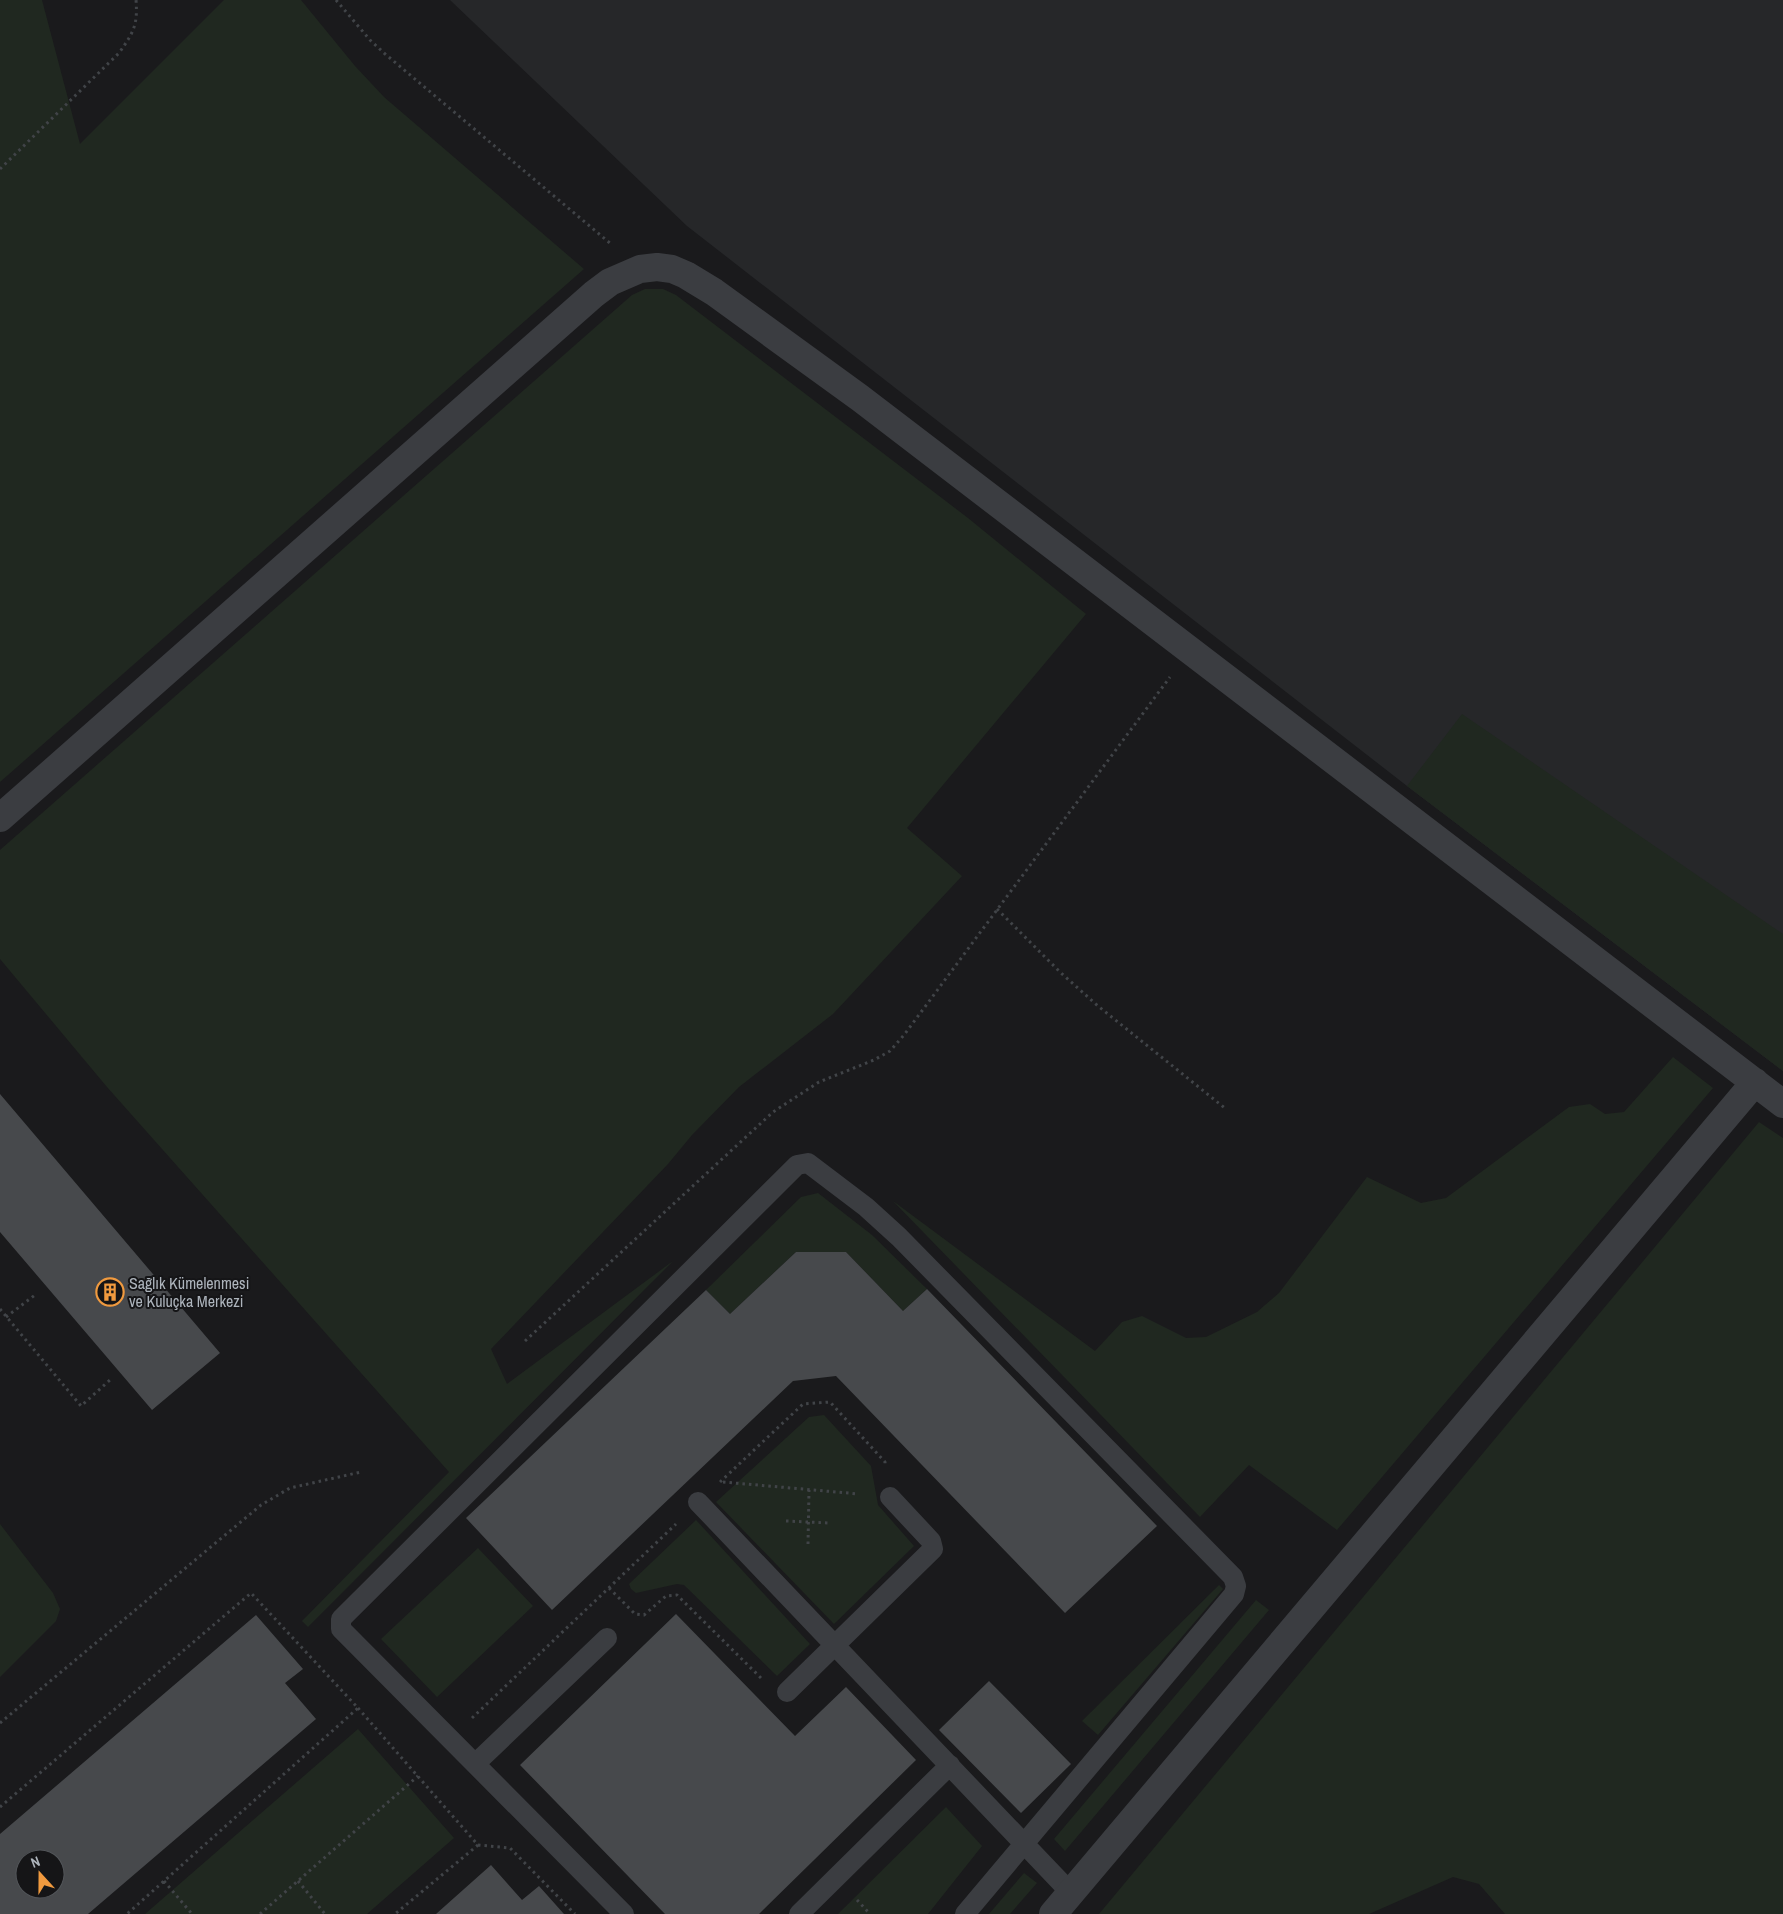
<svg xmlns="http://www.w3.org/2000/svg" width="1783" height="1914" viewBox="0 0 1783 1914" font-family="'Archivo Narrow',sans-serif">
  <rect width="100%" height="100%" fill="#1a1a1c"/>
  <path fill="#262729" d="M 450,0 L 1783,0 L 1783,1071 L 1407,786 L 687,226 Z"/>
  <path fill="#202820" d="M 0,0 L 42,0 L 80,144 L 224,0 L 301,0 L 355,66 L 384,97 L 584,269 L 0,782 Z
    M 645,289 L 663,289 L 676,295 L 968,518 L 1086,614 L 907,828 L 962,876 L 833,1014 L 739,1087 L 692,1135 L 668,1164 L 491,1349 L 507,1384 L 673,1261 L 308,1627 L 302,1621 L 449,1472 L 107,1087 L 0,959 L 0,850 L 632,295 Z
    M 1462,714 L 1783,934 L 1783,1071 L 1407,786 Z
    M 1673,1057 L 1713,1088 L 1337,1530 L 1249,1465 L 1200,1517 L 893,1201 L 1095,1351 L 1122,1322 L 1142,1316 L 1186,1338 L 1206,1337 L 1257,1312 L 1279,1293 L 1367,1177 L 1421,1203 L 1446,1198 L 1569,1107 L 1590,1104 L 1605,1114 L 1624,1112 Z
    M 1759,1122 L 1783,1138 L 1783,1914 L 1505,1914 L 1479,1884 L 1453,1877 L 1369,1914 L 1099,1914 Z
    M 818,1193 L 872,1235 L 927,1289 L 903,1311 L 846,1252 L 796,1252 L 730,1314 L 706,1290 L 801,1197 Z
    M 824,1415 L 871,1466 L 878,1505 L 914,1546 L 834,1624 L 716,1502 L 809,1417 Z
    M 696,1520 L 810,1644 L 777,1676 L 684,1585 L 677,1584 L 636,1593 L 631,1589 L 629,1584 Z
    M 0,1524 L 53,1593 L 60,1609 L 56,1621 L 0,1677 Z
    M 478,1548 L 533,1606 L 437,1697 L 381,1639 Z
    M 1219,1585 L 1223,1589 L 1098,1735 L 1082,1721 Z
    M 1256,1600 L 1269,1610 L 1065,1851 L 1054,1839 Z
    M 358,1729 L 454,1838 L 367,1914 L 145,1914 Z
    M 946,1807 L 982,1846 L 928,1914 L 838,1914 Z
    M 1024,1873 L 1037,1883 L 1010,1914 L 989,1914 Z"/>
  <path fill="#47494c" fill-rule="evenodd" d="M 0,1094 L 220,1353 L 152,1410 L 0,1232 Z
    M 796,1252 L 846,1252 L 903,1311 L 927,1289 L 1157,1526 L 1065,1613 L 836,1376 L 793,1381 L 552,1610 L 466,1518 L 706,1290 L 730,1314 Z
    M 676,1614 L 795,1736 L 846,1687 L 916,1760 L 759,1914 L 665,1914 L 520,1765 Z
    M 256,1615 L 303,1669 L 285,1683 L 316,1719 L 88,1914 L 0,1914 L 0,1834 ZM 25,1859 L 55,1859 L 55,1889 L 25,1889 Z
    M 989,1681 L 1071,1764 L 1021,1813 L 939,1730 Z
    M 491,1865 L 522,1900 L 539,1886 L 564,1914 L 436,1914 Z"/>
  <g fill="none" stroke-linecap="round" stroke-linejoin="round">
    <path stroke="#414448" stroke-width="3" stroke-dasharray="2.5 4" stroke-linecap="butt" d="M 336,0 L 370,40 L 384,53 L 611,244
      M 0,169 L 119,53 C 133,33 138,26 136,0
      M 997,909 L 1061,973 L 1098,1006 L 1226,1109
      M 0,1309 L 81,1406 L 110,1380
      M 6,1317 L 35,1295
      M 525,1341 L 773,1112 L 819,1082 L 874,1060 L 890,1051 L 904,1035 L 1170,677
      M 720,1482 L 803,1404 L 830,1402 L 885,1462 L 885,1466
      M 723,1482 L 859,1494
      M 786,1521 L 829,1523
      M 808,1544 L 809,1490
      M 609,1588 L 635,1614 L 644,1615 L 666,1596 L 677,1595 L 761,1678
      M 358,1708 L 478,1845 L 395,1914
      M 472,1718 L 676,1524
      M 0,1723 L 261,1505 L 290,1488 L 361,1472
      M 0,1807 L 251,1593 L 358,1708 L 127,1914
      M 478,1845 L 510,1848 L 575,1914
      M 164,1881 L 192,1914
      M 298,1881 L 325,1914
      M 857,1900 L 870,1914
      M 260,1914 L 418,1776"/>
    <path stroke="#3b3d41" stroke-width="20" d="M 698,1502 L 1071,1893
      M 787,1692 L 933,1549 L 931,1541 L 890,1497
      M 475,1764 L 607,1638
      M 624,1914 L 341,1629 L 341,1619 L 797,1165 L 808,1163 L 866,1207 L 899,1237 L 1233,1577 L 1236,1586 L 1234,1594 L 965,1914
      M 799,1914 L 950,1765"/>
    <path stroke="#3b3d41" stroke-width="28" d="M 0,818 L 594,294 L 610,282 L 640,269 L 657,267 L 672,269 L 686,275 L 714,292 L 860,398 L 1783,1104
      M 1053,1914 L 1755,1082"/>
  </g>
  <defs>
    <g id="building-ring" transform="scale(1.4375)"><circle r="9.5" fill="#151517" stroke="#f09a3f" stroke-width="1.5"/><path d="M-4-6H4V6H1V3H-1V6H-4ZM-2.5-4.3h1.7v1.8h-1.7ZM.8-4.3h1.7v1.8H.8ZM-2.5-1h1.7V.8h-1.7ZM.8-1h1.7V.8H.8Z" fill="#f09a3f"/></g>
  </defs>
  <g fill-rule="evenodd">
    <use href="#building-ring" x="110" y="1292"/>
  </g>
  <g text-anchor="middle" dominant-baseline="central" stroke-width="4" stroke-linejoin="round" paint-order="stroke">
    <g font-size="16" fill="#adb4bc" stroke="#151517" text-anchor="start">
      <text x="129" y="1283">Sağlık Kümelenmesi<tspan x="129" dy="18">ve Kuluçka Merkezi</tspan></text>
    </g>
  </g>
  <g transform="translate(40 1874) rotate(339)"><circle r="24" fill="#151517" stroke="#525559"/>
  <path d="M0-4L9 19L0 12L-9 19Z" fill="#f09a3f"/>
  <text y="-8" font-size="14" font-weight="bold" text-anchor="middle" fill="#adb4bc">N</text>
  </g>
</svg>
